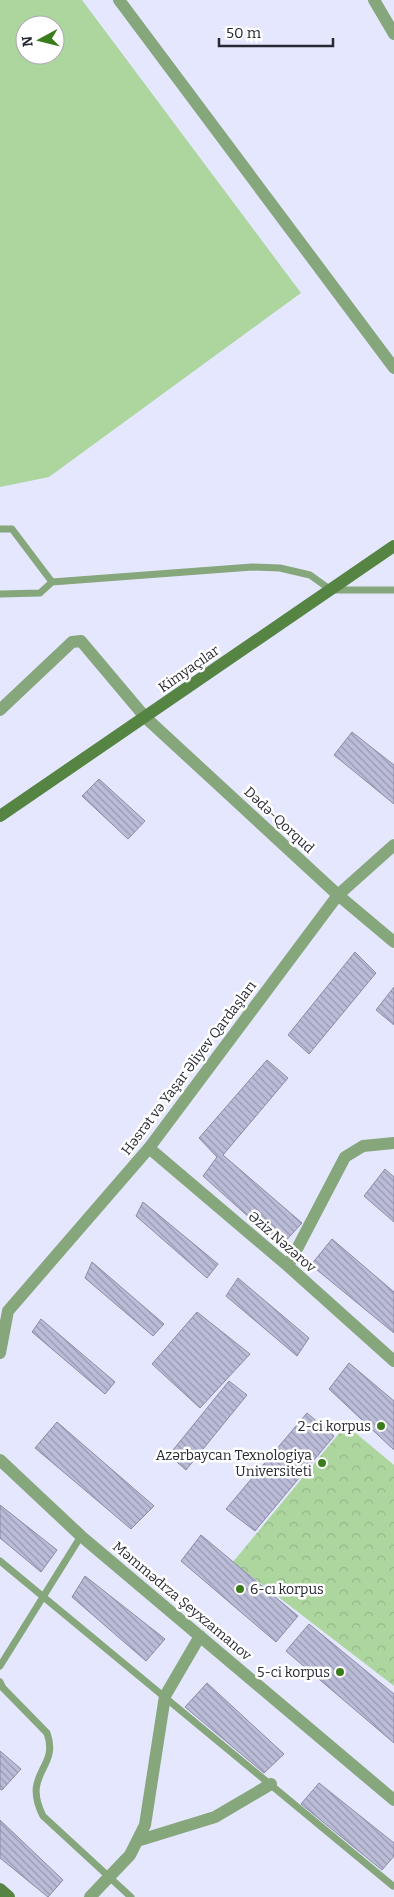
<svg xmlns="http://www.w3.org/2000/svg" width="394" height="1897" viewBox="0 0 394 1897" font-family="Bitter,serif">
  <defs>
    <pattern id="forest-crowns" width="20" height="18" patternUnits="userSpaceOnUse" patternTransform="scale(1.25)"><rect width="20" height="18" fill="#add69e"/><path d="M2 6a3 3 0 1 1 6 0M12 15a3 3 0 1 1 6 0" fill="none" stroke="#95b889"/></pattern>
    <pattern id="building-back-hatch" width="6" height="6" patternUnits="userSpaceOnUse" patternTransform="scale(1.25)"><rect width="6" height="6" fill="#bbbcd8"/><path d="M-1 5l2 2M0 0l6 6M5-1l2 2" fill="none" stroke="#9899b0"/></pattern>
  </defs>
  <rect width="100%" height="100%" fill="#e5e7fe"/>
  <path fill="#add69e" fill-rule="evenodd" d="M 0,0 L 82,0 L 301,293 L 49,477 L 0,487 ZM 25,25 L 55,25 L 55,55 L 25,55 Z"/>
  <path fill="url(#forest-crowns)" d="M 346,1425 L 394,1465 L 394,1686 L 233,1562 Z"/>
  <path fill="url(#building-back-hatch)" stroke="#8a8ba6" d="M 352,732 L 394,765 L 394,804 L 334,755 Z
    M 99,779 L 145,821 L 128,839 L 82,796 Z
    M 355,952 L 376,973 L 309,1054 L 288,1035 Z
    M 394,987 L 394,1025 L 376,1010 Z
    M 267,1060 L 288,1078 L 223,1155 L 302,1223 L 281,1246 L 203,1176 L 217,1157 L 199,1138 Z
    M 385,1169 L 394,1177 L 394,1222 L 364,1196 Z
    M 143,1202 L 218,1264 L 207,1278 L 136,1216 Z
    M 332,1239 L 394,1292 L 394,1333 L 311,1265 Z
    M 92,1262 L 164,1324 L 153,1336 L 85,1278 Z
    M 238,1278 L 309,1338 L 297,1356 L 226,1296 Z
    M 197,1312 L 250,1354 L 200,1408 L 152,1364 Z
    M 41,1319 L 115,1382 L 105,1394 L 32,1332 Z
    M 349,1363 L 394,1401 L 394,1450 L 329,1389 Z
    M 229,1381 L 247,1395 L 186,1470 L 169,1455 Z
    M 307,1413 L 334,1436 L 255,1531 L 226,1509 Z
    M 57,1422 L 154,1506 L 131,1529 L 35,1448 Z
    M 0,1505 L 57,1550 L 41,1572 L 0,1538 Z
    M 201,1535 L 298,1616 L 276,1642 L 181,1561 Z
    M 85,1576 L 165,1639 L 146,1661 L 72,1597 Z
    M 309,1624 L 394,1694 L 394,1743 L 286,1651 Z
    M 207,1683 L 284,1754 L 264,1773 L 185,1707 Z
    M 0,1751 L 21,1769 L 2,1790 L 0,1789 Z
    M 319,1783 L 394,1843 L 394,1856 L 382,1870 L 301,1804 Z
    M 0,1820 L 63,1880 L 48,1897 L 0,1858 Z"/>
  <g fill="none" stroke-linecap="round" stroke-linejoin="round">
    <path stroke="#86a67b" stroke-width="7" d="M 0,529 L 12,529 L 52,582
      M 0,594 L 40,593 L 52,582 L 252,567 L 280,568 L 310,575 L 331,590 L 394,590
      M 0,1561 L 393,1886
      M 0,1666 L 81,1536
      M 0,1682 L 3,1688 L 47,1733 C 60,1769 21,1772 43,1816 L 131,1897"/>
    <path stroke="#86a67b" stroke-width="12" d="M 119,0 L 394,368
      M 374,0 L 394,34
      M 0,710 L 72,642 L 81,641 L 145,717 L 338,895 L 394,942
      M 149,1148 L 288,1266 L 394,1361
      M 288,1266 L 345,1157 L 363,1146 L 394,1143
      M 0,1353 L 8,1311 L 149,1148 L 338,895 L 394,845
      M 0,1460 L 81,1536 L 394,1800
      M 137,1841 L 215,1817 L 271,1784
      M 90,1897 L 130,1855 L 145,1825 L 165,1696 L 200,1636"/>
    <path stroke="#558443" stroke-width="12" d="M 0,816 L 394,546
      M 0,1889 L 9,1897"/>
  </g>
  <g fill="#3a7b1b" stroke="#fff" stroke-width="2">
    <circle cx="381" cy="1426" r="5"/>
    <circle cx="322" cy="1463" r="5"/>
    <circle cx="240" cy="1589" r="5"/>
    <circle cx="340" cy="1672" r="5"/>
  </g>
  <g text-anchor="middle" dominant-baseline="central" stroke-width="5" stroke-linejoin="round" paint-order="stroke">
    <g font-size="14" fill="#282933" stroke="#fff">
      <text transform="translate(189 669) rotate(-35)">Kimyaçılar</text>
      <text transform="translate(279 820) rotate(43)">Dədə-Qorqud</text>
      <text transform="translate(189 1068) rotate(-53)">Həsrət və Yaşar Əliyev Qardaşları</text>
      <text transform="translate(282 1242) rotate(41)">Əziz Nəzərov</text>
      <text transform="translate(182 1601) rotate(40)">Məmmədrza Şeyxzamanov</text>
    </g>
    <g font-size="14" fill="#282933" stroke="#fff" text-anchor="end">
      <text x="371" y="1426">2-ci korpus</text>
      <text x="312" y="1455">Azərbaycan Texnologiya<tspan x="312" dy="16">Universiteti</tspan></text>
      <text x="250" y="1589" text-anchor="start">6-cı korpus</text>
      <text x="330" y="1672">5-ci korpus</text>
    </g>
  </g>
  <g transform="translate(40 40) rotate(263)"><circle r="24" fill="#ffffff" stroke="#a9a9ad"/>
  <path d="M0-4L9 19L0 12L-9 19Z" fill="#3a7b1b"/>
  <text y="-8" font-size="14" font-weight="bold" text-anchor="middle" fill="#282933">N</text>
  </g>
  <path d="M219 38v8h114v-8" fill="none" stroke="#282933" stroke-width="2.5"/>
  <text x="226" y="38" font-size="15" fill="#282933" stroke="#ffffff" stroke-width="4" paint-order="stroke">50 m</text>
</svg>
